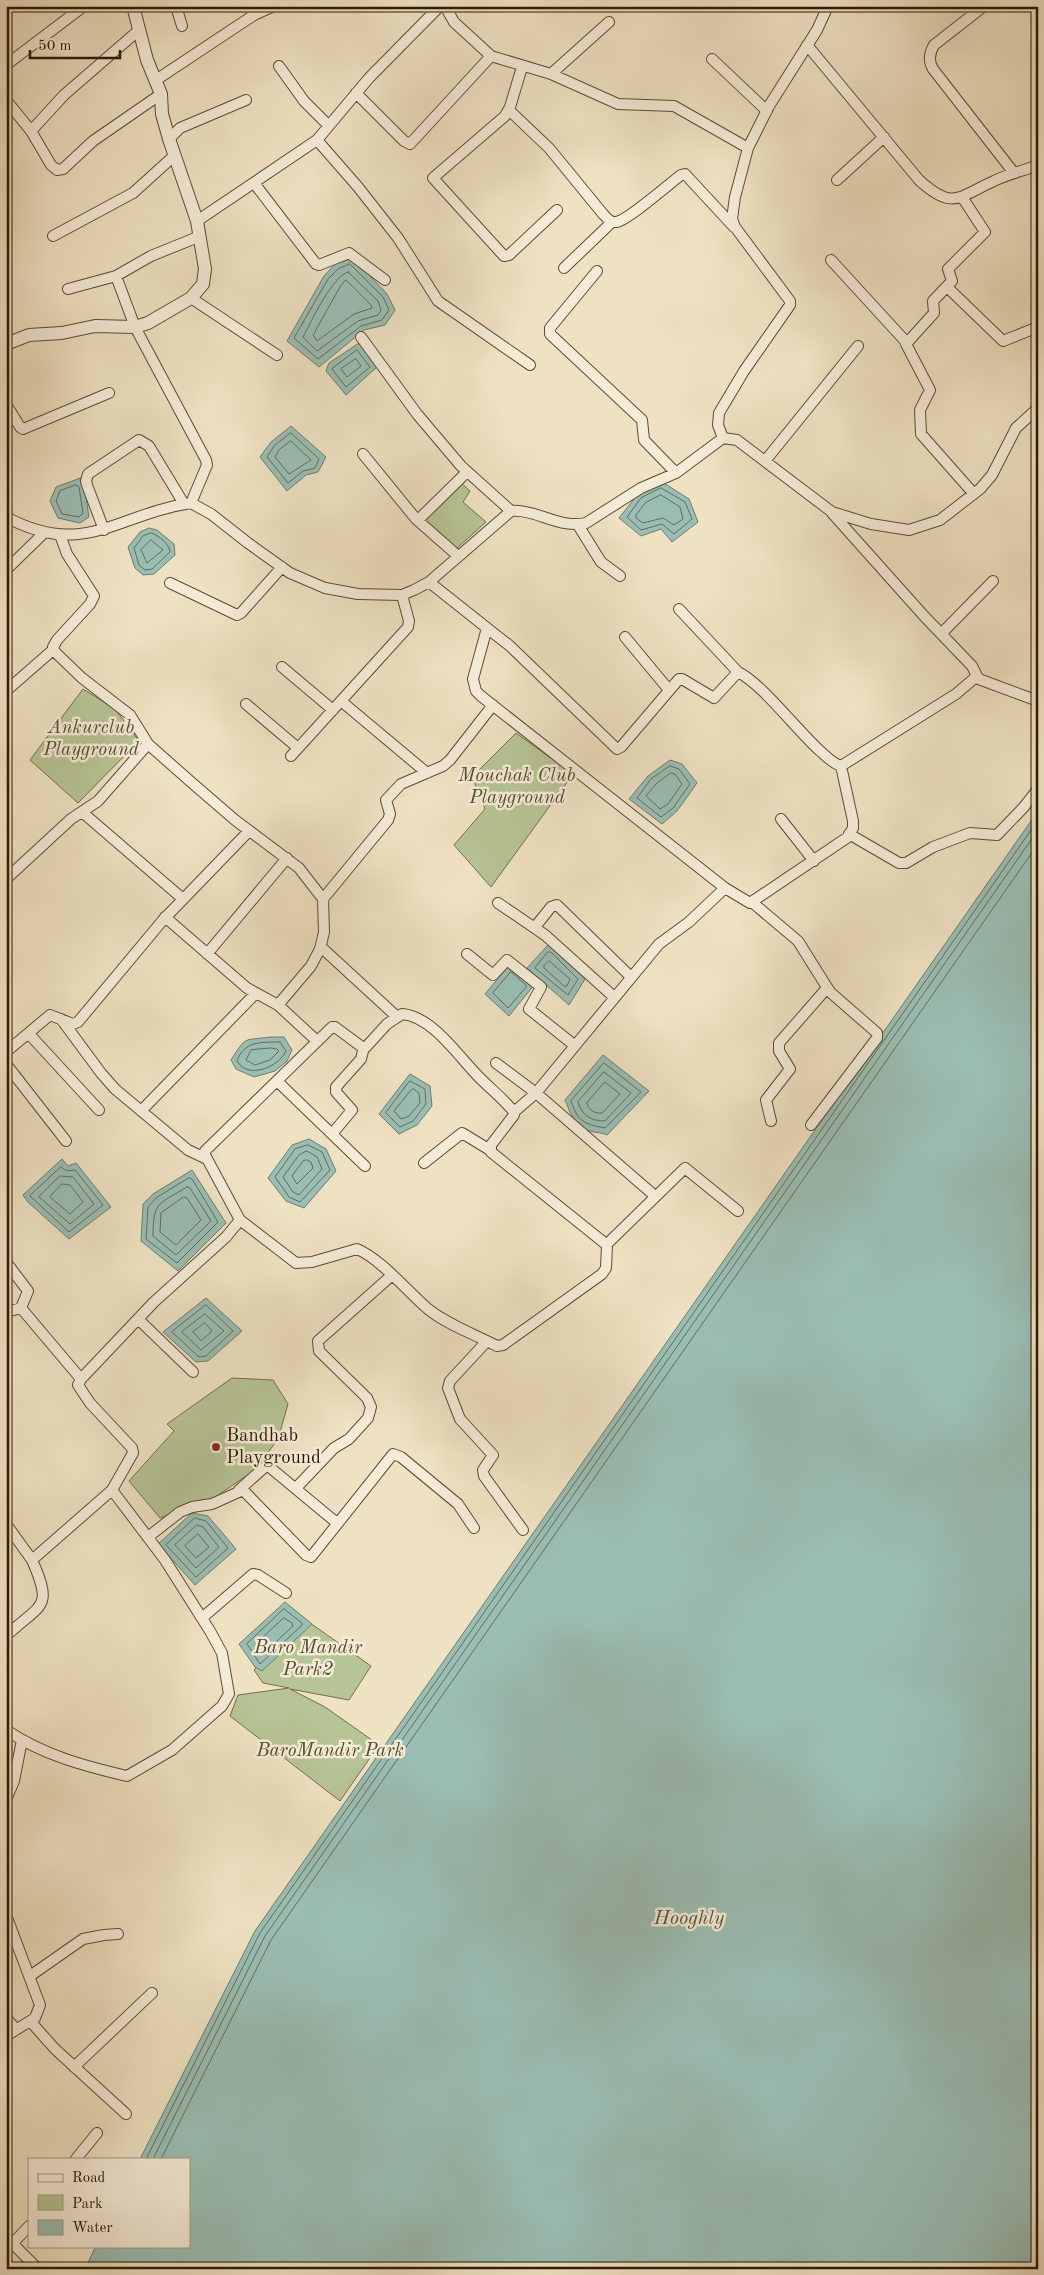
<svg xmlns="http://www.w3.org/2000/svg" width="1044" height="2275" viewBox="0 0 1044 2275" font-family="'Old Standard TT',serif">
  <rect width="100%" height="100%" fill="#efe2c3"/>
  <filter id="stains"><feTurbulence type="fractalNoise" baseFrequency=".004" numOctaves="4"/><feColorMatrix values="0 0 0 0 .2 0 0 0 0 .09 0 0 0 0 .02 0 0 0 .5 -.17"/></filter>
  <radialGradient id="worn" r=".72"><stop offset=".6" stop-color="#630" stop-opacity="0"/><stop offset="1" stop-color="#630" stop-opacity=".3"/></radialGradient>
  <path fill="#b7c495" stroke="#726e4c" d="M 458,480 L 470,491 L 463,502 L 486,522 L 456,549 L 420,520 Z
    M 83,689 L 115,709 L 139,741 L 78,803 L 30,760 Z
    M 516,733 L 573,774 L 491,887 L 454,845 L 485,809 L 472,777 Z
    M 232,1378 L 273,1380 L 288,1404 L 278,1439 L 255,1470 L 214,1498 L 160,1518 L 129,1481 L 174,1431 L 167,1424 Z
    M 303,1620 L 313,1625 L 371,1666 L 349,1700 L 290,1689 L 325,1707 L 379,1745 L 340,1801 L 230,1716 L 238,1695 L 289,1688 L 263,1683 L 254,1670 Z"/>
  <path fill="#9abeb4" stroke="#6e7c6d" d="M 353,258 L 387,294 L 395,310 L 385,325 L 364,330 L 319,367 L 287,341 L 324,276 L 335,264 Z
    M 359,343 L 377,367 L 346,395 L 326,371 L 329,363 Z
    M 291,426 L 326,457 L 318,472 L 306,475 L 287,491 L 260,457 L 271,442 Z
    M 83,477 L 89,517 L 80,523 L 58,518 L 50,501 L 56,487 Z
    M 662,482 L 689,499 L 698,522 L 672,542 L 661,529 L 641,536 L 619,518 L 638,494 Z
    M 149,528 L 157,530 L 174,544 L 175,555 L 154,574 L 143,575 L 135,568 L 128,547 L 140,532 Z
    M 670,760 L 682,764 L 697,783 L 677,811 L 662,824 L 629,799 L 648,776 Z
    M 1038,811 L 1038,2269 L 85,2269 L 96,2246 L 189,2246 L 189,2159 L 140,2159 L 255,1931 Z
    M 549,944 L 585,979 L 569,1005 L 527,968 Z
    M 510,964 L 535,984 L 509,1016 L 485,994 Z
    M 270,1037 L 284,1037 L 292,1050 L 287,1061 L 275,1071 L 254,1077 L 236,1069 L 231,1060 C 247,1035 243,1041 270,1037 Z
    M 603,1055 L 649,1091 L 607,1135 C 601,1132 596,1133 590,1131 C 575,1128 570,1112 565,1100 Z
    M 410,1074 L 430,1086 L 432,1106 L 417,1125 L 399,1134 L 379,1114 Z
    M 309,1139 L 326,1149 L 336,1171 L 304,1208 L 286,1201 L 268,1178 L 292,1145 Z
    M 62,1159 L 68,1166 L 76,1163 L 111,1207 L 69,1239 L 28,1202 L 23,1195 Z
    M 192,1170 L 226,1223 L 178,1271 L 141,1241 L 143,1204 L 153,1194 Z
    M 206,1298 L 242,1331 L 208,1361 L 196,1362 L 163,1332 Z
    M 192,1513 L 208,1516 L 236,1549 L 195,1585 L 158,1544 Z
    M 285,1602 L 312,1624 L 262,1671 L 255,1667 L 239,1644 Z"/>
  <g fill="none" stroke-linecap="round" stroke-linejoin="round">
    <path stroke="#636c5c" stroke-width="1" d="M 350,264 L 383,297 L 389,310 L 382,320 L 361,326 L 318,359 L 294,338 L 328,279 L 338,269 Z
      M 348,272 L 378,301 L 381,310 L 378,315 L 358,321 L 317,351 L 303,337 C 312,320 332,277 348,272 Z
      M 346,280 L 371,305 L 372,308 L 354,314 L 317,341 L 313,335 L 340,287 Z
      M 357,350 L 370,367 L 346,387 L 332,369 Z
      M 356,359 L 361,366 L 347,377 L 341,369 Z
      M 291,433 L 319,459 L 315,468 L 303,471 L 288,483 L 267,457 L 274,446 Z
      M 291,441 L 311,460 L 289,474 L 275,457 L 279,450 Z
      M 76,485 L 79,487 L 83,513 L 79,517 L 62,514 L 56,501 L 60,491 Z
      M 661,488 L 685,502 L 692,519 L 674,534 L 662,524 L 641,530 L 627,517 L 641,498 Z
      M 661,495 L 680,507 L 683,519 L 674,525 L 663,518 L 643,523 L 636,518 L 636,515 L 645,503 Z
      M 151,533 C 159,535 169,544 170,552 L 152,569 L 145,570 L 139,565 L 134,548 L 143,536 Z
      M 151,540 L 163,550 L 147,563 L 141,550 Z
      M 670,766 L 679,769 L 690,784 L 673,808 L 661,817 L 637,798 L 651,779 Z
      M 671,773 L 675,774 L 682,784 L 668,804 L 660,809 L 646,796 L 656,784 Z
      M 548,952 L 551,952 L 578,979 L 568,995 L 535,968 Z
      M 549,961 L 570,979 L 567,986 L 564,986 L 544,968 L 544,966 Z
      M 511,972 L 527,986 L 508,1008 L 493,993 Z
      M 280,1042 L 286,1051 C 279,1067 248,1080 237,1061 C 244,1041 261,1042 280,1042 Z
      M 271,1048 L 277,1049 L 279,1051 L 270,1060 L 255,1065 L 246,1060 L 251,1050 Z
      M 604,1063 L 641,1092 L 605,1128 C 584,1124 578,1122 571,1101 Z
      M 604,1072 L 631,1093 L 605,1121 C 590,1121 582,1115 578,1102 Z
      M 410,1081 L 425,1089 L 426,1104 L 413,1121 L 400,1127 L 386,1113 Z
      M 605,1082 L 620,1094 L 602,1113 C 595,1114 588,1110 587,1103 Z
      M 414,1089 L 419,1093 L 420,1103 L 409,1116 L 401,1119 L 394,1111 L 411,1090 Z
      M 308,1145 L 322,1152 L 330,1170 L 300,1202 L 289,1197 L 275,1177 L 295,1149 Z
      M 307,1151 L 317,1157 L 322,1169 L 299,1195 L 293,1192 L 283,1177 L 299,1155 Z
      M 307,1160 L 311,1162 L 313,1168 L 297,1184 L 292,1176 L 303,1161 Z
      M 61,1167 L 67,1171 L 75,1170 L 103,1205 L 69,1232 L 30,1196 Z
      M 60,1176 L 73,1177 L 94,1204 L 70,1224 L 39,1197 Z
      M 189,1178 L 192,1179 L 218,1222 L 177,1263 L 146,1239 L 148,1207 L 156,1198 Z
      M 62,1184 L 70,1185 L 83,1202 L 70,1214 L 50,1197 Z
      M 187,1187 L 190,1188 L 211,1221 L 176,1255 L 153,1236 C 153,1201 159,1204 187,1187 Z
      M 184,1197 L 187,1198 L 201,1220 L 176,1245 L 160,1232 L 161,1213 Z
      M 206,1305 L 233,1331 L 206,1356 L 199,1357 L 172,1332 Z
      M 205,1314 L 224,1331 L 201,1350 L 182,1332 Z
      M 205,1323 L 212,1331 L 201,1341 L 193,1332 Z
      M 195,1518 L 206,1521 L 228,1548 L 196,1577 L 166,1545 Z
      M 197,1525 L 203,1527 L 219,1547 L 196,1568 L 175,1545 Z
      M 198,1534 L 209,1547 L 196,1558 L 185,1546 Z
      M 284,1609 L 302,1623 L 302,1625 L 260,1664 L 247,1644 Z
      M 284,1618 L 292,1623 L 293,1626 L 263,1654 L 260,1654 L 255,1645 Z
      M 146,2159 L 260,1933 L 1038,820
      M 153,2159 L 265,1936 L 1038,830
      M 161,2159 L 271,1940 L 1038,844"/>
    <g stroke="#5d4b33" stroke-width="12">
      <path id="minor" d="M 176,6 L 182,26
        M 445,6 L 454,22 L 491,56 L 551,74 L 618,104 L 674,106 L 748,148
        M 984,6 L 934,45 C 930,52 928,61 933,69 L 1014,173
        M 254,15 L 274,6
        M 139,30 L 64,95 L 31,131 L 51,165 L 57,170 L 63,169 L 93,141 L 161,94
        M 807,45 L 919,180 C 953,211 958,197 994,181 C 1008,174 1023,171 1038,165
        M 712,59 L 767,111
        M 6,65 L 84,6
        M 279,66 L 304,101 L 328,125
        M 522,67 L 510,107 L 505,116 L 433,178 L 504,256 L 509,255 L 557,210
        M 551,74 L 609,22
        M 156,80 L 254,15 L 250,6
        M 356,93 L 404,141 L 410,144 L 491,56
        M 6,100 L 31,131
        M 509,110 L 549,148 L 603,214 C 606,217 610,223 616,222 C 627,221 669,184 681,175 L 685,174 L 734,227
        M 169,139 L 180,128 L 246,100
        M 317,140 L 358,187 L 398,238 L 438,301 L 530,365
        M 837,180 L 884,137
        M 254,183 L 316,264 L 319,265 L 349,253 L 385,280
        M 962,197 L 985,232 L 948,269 L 952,281 L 933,301 L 934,313 L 906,344 L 930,390 L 920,410 L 921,434 L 974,494
        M 197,221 L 317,140 L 369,78 L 440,6
        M 53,236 L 133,193 L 175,155
        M 831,260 L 907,343
        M 564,268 L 612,222
        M 597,271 L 550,328 L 550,334 L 642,420 L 644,440 L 676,473
        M 116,276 L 135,327 L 206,460 L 207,465 L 191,503
        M 947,287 L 1003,341 L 1038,327
        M 68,289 L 116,276 L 151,256 L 198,237
        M 191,298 L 277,355
        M 361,337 L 417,414 L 461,466 L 511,511
        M 6,404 L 20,427 L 23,429 L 109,393
        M 723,438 L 718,425 L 719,413 L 744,371 L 790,305 L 790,301 L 735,227 L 732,219 L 735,197 L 748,148 L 769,106 L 817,30 L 828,6
        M 363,454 L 416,519 L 458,556
        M 765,461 L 858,346
        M 6,517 C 84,559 117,514 191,503 L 211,514 L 248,543 L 290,573 L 325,588 L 358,594 L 402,595 L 414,590 L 429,582 L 511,511 C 537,509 559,529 586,523 L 641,488 L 676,473 L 723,438 L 737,440 L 832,512 L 871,524 L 909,530 L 940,520 L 980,489 L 992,475 L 1016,428 L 1038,408
        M 418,520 L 467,472
        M 578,525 L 601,562 L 620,576
        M 104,530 L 87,485 L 86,481 L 88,474 L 139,440 L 149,446 L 184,504
        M 60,535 L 67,554 L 94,596 L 90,604 L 57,640 L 53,647 L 55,652 L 82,678 L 130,715 L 148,744 L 191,782 L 235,820 L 299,868 L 323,899 L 324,932 L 320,949 L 311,966 L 278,1005 L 317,1041
        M 6,570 L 44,533
        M 429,582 L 487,628 L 473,679 L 476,691 L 481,696 L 725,888 L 750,903 L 848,837 L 853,828 L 853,821 L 841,766 L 956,694 L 977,676 L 972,666 L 924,616 L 832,513
        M 170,583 L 237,615 L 241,613 L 282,567
        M 679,609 L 738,672
        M 487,628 L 510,646 L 617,749 L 621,747 L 679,679 L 682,679 L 714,698 L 738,672 C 761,683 797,730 819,750 C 826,756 832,763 841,766
        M 941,634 L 993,581
        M 625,637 L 669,690
        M 282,667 L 333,710
        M 976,678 L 1038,701
        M 6,691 L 54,649
        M 341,701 L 427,773
        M 246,704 L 298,748
        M 291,756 L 408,627 L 409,621 L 402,595
        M 82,812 L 183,899
        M 781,819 L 814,861
        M 849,834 L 899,863 L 906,863 L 933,847 L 970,833 L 997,835 L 1023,808 L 1038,789
        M 6,879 L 71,819 L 98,801 L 148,744
        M 323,899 L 388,820 L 390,814 L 386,800 L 401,784 L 443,766 L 450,760 L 493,705
        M 498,903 L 545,935 L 614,997
        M 753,903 L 798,941 L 830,992 L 877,1033 L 877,1038 L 811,1125
        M 165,917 L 247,988 L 278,1005
        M 535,927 L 551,907 L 557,905 L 631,977
        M 321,947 L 396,1016
        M 207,954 L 287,858
        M 467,954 L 493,975 L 507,960 L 541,987 L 529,1009 L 574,1045
        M 402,1014 C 431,1016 457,1054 476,1074 C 488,1087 503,1098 514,1112 L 514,1115 L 491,1145 L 491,1152 L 607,1245 L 606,1268 L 602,1274 L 503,1345 L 497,1346 C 474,1334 448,1325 428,1309 C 408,1292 381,1259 357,1249 L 312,1262 L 296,1263 L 240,1220 L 205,1155 L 205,1151 L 332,1027 L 335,1027 L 362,1047 L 366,1047 L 387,1024 Z
        M 61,1019 L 101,1073 L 115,1089 L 188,1150 L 207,1159
        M 29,1034 L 99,1110
        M 6,1052 L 50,1015 L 73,1024 L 78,1022 L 163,920 L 249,831
        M 496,1063 L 536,1093 L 655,1196
        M 6,1064 L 66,1141
        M 277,1081 L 365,1166
        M 141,1111 L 256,993
        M 514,1112 L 536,1093 L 659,944 L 689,922 L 725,888
        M 771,1121 L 766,1100 L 790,1069 L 779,1051 L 779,1043 L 827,988
        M 332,1134 L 352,1110 L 336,1092 L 336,1087 L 361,1059 L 364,1047
        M 424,1163 L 462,1133 L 490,1150
        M 607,1244 L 685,1168 L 738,1211
        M 6,1262 L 28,1291 L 21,1308
        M 6,1312 L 21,1308 L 81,1379
        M 138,1319 L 193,1372
        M 487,1341 L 450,1381 L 448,1388 L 460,1419 L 493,1455 L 483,1470 L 484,1476 L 523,1530
        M 296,1488 L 334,1448 L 349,1439 L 368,1418 L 371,1407 L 367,1398 L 319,1351 L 318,1341 L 391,1276
        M 239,1490 L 267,1465 L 337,1523
        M 6,1524 L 32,1560 L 112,1490
        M 148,1537 L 180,1512 L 192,1507 L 212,1504 L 243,1490 L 306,1555 L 311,1557 L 393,1454 L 401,1457 L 458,1504 L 474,1528
        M 202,1618 L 253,1574 L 258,1575 L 286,1593
        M 6,1636 C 41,1603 54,1610 32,1560
        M 6,1730 C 43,1755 84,1766 127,1776 L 172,1750 L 222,1706 L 229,1694 L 222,1653 L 210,1631 L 165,1560 L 112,1490 L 133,1453 L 132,1448 L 90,1403 L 78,1385 L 81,1379 L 154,1302 L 226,1237 L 240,1220
        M 6,1800 L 14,1781 L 22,1740
        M 6,1915 L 40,2005 L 35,2018 L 6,2036
        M 30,1976 L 83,1939 L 104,1935 L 118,1934
        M 6,2018 L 16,2029
        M 30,2021 L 55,2049 L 126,2114
        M 74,2067 L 152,1993
        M 76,2159 L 97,2133
        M 6,2237 L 38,2269
        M 13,2243 L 29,2226"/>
    </g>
    <g stroke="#5d4b33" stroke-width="14">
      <path id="tertiary" d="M 6,344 L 29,335 L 62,333 L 95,326 L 135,327 L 148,323 L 191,298 L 203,284 L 205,269 L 197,221 L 169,139 L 162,114 L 161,94 L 147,60 L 133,6"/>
    </g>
    <use href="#minor" stroke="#f5ecd8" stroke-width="10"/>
    <use href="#tertiary" stroke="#f5ecd8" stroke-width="12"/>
  </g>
  <circle fill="#8f2418" stroke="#f5ecd8" stroke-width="2" cx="216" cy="1447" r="5"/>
  <g text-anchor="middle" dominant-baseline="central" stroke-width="5" stroke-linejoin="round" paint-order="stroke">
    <g font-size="19" font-style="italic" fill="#564c2f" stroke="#f5ecd8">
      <text x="91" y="728">Ankurclub<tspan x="91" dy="22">Playground</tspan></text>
      <text x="517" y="776">Mouchak Club<tspan x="517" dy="22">Playground</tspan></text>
      <text x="308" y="1648">Baro Mandir<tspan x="308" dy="22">Park2</tspan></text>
      <text x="330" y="1751">BaroMandir Park</text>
    </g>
    <g font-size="19" fill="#2c1903" stroke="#f5ecd8" text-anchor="start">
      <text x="226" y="1436">Bandhab<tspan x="226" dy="22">Playground</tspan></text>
    </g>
    <g font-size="20" font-style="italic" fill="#525341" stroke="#f5ecd8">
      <text x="689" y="1919">Hooghly</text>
    </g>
  </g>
  <rect width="1044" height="2275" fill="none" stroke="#efe2c3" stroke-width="25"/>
  <rect x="8" y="8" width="1029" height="2260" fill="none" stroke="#2c1903" stroke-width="2.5"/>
  <rect x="12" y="12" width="1019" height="2250" fill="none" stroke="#2c1903"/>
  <rect x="28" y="2158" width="162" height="90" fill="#f5ecd8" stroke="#a59883"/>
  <rect x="38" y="2174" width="25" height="8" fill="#f5ecd8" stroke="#a59883"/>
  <text x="72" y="2182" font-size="15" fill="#2c1903">Road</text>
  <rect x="38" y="2195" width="25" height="15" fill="#b7c495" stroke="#a59883"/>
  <text x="72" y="2208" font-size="15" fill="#2c1903">Park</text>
  <rect x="38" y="2220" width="25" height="15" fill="#9abeb4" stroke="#a59883"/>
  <text x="72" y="2232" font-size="15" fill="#2c1903">Water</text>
  <path d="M30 50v8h90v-8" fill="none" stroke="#2c1903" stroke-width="2.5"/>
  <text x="38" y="50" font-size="15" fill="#2c1903" stroke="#f5ecd8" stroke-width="4" paint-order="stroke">50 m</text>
  <rect width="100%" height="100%" filter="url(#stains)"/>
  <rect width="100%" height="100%" fill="url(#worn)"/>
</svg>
